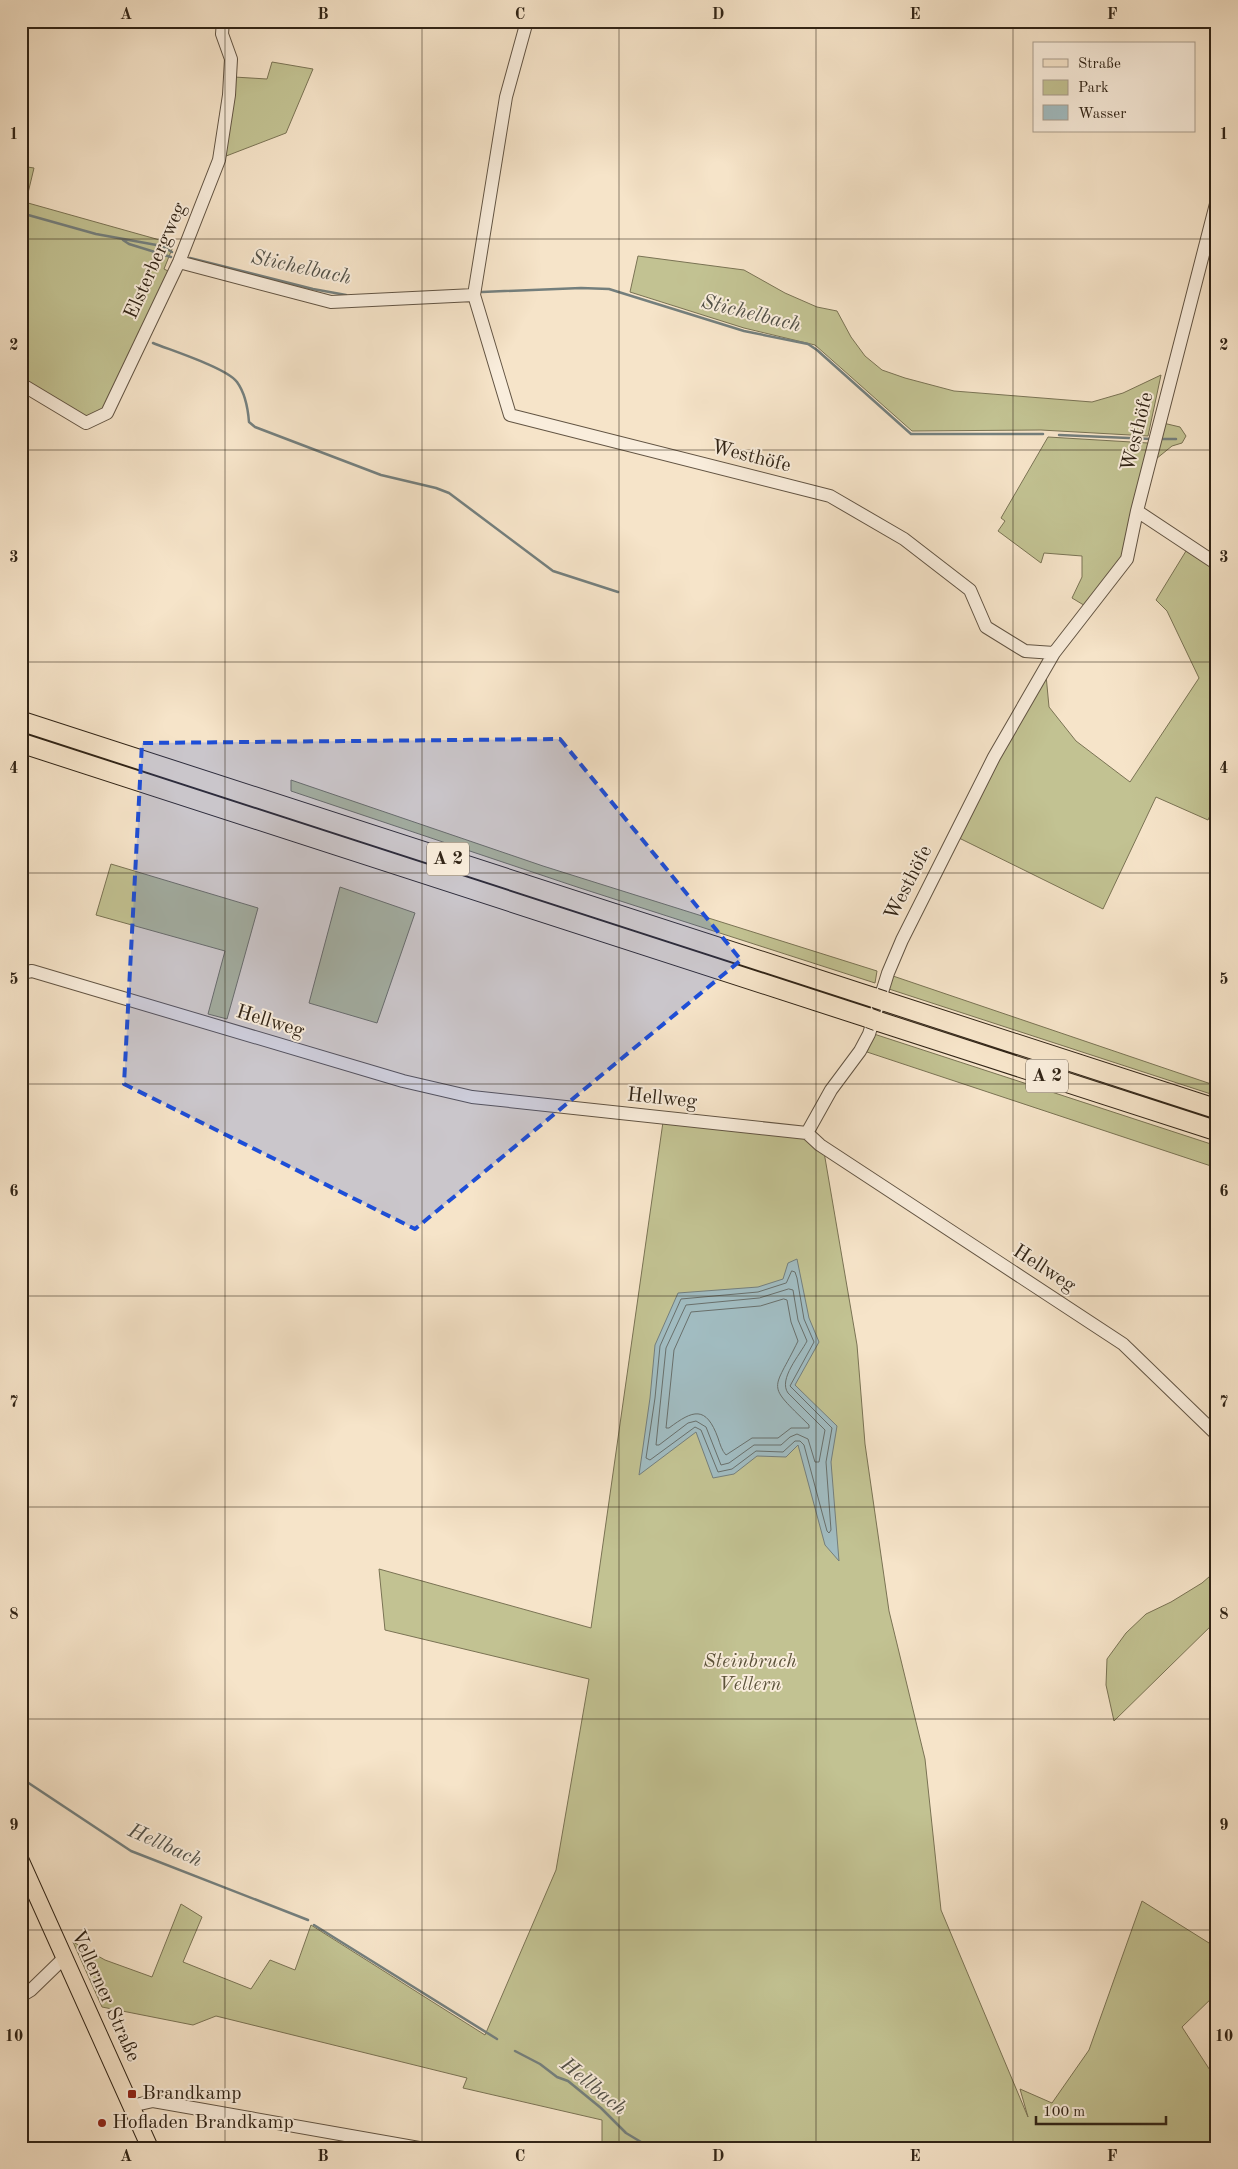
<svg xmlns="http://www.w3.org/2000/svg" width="1238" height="2169" viewBox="0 0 1238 2169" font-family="'Old Standard TT',serif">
  <rect width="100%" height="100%" fill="#f6e4c9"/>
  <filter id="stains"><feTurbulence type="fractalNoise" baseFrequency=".004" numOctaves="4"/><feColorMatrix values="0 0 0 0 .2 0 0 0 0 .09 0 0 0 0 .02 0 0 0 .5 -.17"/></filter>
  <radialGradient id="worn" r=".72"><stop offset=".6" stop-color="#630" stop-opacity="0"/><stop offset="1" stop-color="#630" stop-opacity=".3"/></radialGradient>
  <path fill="#c2c292" stroke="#7a7354" d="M 272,62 L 313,69 L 286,133 L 221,158 L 234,77 L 267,79 Z
    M 21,166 L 34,168 L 28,193 L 28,203 L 174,244 L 164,269 L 168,271 L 105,411 L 86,420 L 21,380 Z
    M 638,256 L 744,270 L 785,293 L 817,307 L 837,311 L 851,337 L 865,356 L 882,370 L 905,378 L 954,391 L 1092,402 L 1123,393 L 1161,375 L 1148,436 L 1041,430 L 912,431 L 815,345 L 744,328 L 630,292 Z
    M 1163,423 L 1180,427 L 1186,436 L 1182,443 L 1172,446 L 1156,459 Z
    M 1048,437 L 1148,443 L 1123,556 L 1087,607 L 1072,598 L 1082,577 L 1082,556 L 1044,553 L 1041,563 L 998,531 L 1005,521 L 1001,518 Z
    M 1186,551 L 1217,571 L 1217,800 L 1208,820 L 1156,797 L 1103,909 L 959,838 L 1005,747 L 1046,675 L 1049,707 L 1076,741 L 1130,782 L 1199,678 L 1167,611 L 1156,600 Z
    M 291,780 L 543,866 L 877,971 L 875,983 L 577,887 L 291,791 Z
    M 111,864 L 258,908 L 227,1019 L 208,1014 L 225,951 L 96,915 Z
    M 340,887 L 415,913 L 377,1023 L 309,1003 Z
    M 893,976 L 1217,1086 L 1217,1096 L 889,989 Z
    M 874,1034 L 1217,1146 L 1217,1168 L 867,1052 Z
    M 663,1122 L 807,1133 L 824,1152 L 857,1345 L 865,1444 L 889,1611 L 925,1759 L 941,1910 L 1028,2117 L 1020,2089 L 1052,2103 L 1089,2050 L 1142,1901 L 1217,1948 L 1217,1993 L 1182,2027 L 1217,2081 L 1217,2148 L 602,2148 L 602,2120 L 463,2088 L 467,2078 L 216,2016 L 193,2025 L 102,2007 L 73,1942 L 105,1960 L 152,1977 L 181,1904 L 202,1917 L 183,1962 L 251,1989 L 270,1960 L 295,1970 L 311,1925 L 485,2035 L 556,1870 L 589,1679 L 385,1630 L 379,1569 L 591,1628 Z
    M 1217,1570 L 1217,1620 L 1114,1721 L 1106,1685 L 1107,1659 L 1126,1633 L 1146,1614 L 1171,1602 L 1202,1583 Z"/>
  <path fill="#a1bcc1" stroke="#747f7d" d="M 797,1259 L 809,1318 L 819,1342 L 795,1385 L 837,1426 L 831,1462 L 839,1561 L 825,1545 L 798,1445 L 786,1457 L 757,1456 L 734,1474 L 713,1478 L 696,1432 L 639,1475 L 650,1398 L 655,1345 L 678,1293 L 758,1287 L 783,1279 L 788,1263 Z"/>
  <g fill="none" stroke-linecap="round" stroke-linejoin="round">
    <path stroke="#69706c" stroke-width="1" d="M 792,1271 L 795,1272 L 797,1278 L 804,1319 L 814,1342 L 790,1386 L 832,1428 L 826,1462 L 831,1530 L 829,1533 L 827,1531 L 804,1445 L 800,1441 L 795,1441 L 783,1452 L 756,1451 L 732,1469 L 718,1472 L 701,1430 L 695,1427 L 650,1460 L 646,1458 L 655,1398 L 660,1346 L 681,1299 L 758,1292 L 786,1283 Z
      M 789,1289 L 793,1290 L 798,1320 L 807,1341 C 800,1355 778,1379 788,1393 L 825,1430 L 819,1462 L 815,1462 L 808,1439 L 797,1434 L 790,1437 L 781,1445 L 754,1445 L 729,1463 L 721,1465 L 706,1427 L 696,1421 L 688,1423 L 659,1445 L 656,1445 L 666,1348 L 686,1305 L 759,1298 Z
      M 784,1299 L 787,1300 L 791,1322 L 798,1341 C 773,1393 765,1382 809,1425 L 809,1428 L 791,1428 L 778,1438 L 752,1438 L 726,1455 C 722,1451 720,1444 718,1438 C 706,1405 693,1410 669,1428 L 666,1428 L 674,1350 L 691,1312 L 760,1306 Z"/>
    <path stroke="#747f7d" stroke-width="2.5" d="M 21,213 L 96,234 L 162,246 L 172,252
      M 123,240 L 129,244 L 171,257
      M 190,258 L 313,289 L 346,295
      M 482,292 L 581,288 L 609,289 L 744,331 L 808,344 L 817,350 L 911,434 L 1043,434
      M 153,343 C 170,350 227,368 237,382 C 245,393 248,409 249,422 L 255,427 L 381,475 L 436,488 L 449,493 L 553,571 L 618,592
      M 1059,435 L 1152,439
      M 1160,439 L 1176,439
      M 21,1778 L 131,1851 L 308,1920
      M 314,1925 L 497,2039
      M 515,2051 L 540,2064 L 557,2077 L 568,2081 L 601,2108 L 626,2133 L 651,2148"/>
    <g stroke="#625443" stroke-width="14">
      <path id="minor" d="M 527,21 L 506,97 L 474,295 L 510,415 L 830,496 L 904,539 L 970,590 L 986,627 L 1025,651 L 1054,653
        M 179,262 L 331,302 L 474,295
        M 21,384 L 86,423 L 107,413 L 179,262 L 219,160 L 229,95 L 231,59 L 222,34 L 223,21
        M 1137,511 L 1217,564
        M 21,973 L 32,971 L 403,1081 L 472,1097 L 807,1133 L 820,1145 L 1123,1344 L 1217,1435
        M 807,1133 L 831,1090 L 860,1051 L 869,1034 L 888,973 L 902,940 L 994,757 L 1054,653 L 1127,559 L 1137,511 L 1217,200
        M 21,1996 L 31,1990 L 65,1957
        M 131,2106 L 153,2101 L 419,2148"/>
    </g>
    <g stroke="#312416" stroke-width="18">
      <path id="major" d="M 21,1861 L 150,2148"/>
    </g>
    <g stroke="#312416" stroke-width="21">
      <path id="highway" d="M 21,721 L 875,998
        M 21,743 L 869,1018
        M 884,1001 L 1217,1109
        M 877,1021 L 1217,1131"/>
    </g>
    <use href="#minor" stroke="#f9eddc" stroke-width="12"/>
    <use href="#major" stroke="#f6e4c9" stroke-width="16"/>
    <use href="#highway" stroke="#f6e4c9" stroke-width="19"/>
    <g stroke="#312416" stroke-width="21" stroke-linecap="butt">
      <path id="highway-bridge" d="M 875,998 L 884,1001
        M 869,1018 L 877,1021"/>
    </g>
    <use href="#highway-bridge" stroke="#f6e4c9" stroke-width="19"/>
  </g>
  <path fill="#1d4ed8" fill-opacity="0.2" stroke="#1d4ed8" stroke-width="4" stroke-dasharray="10 6" stroke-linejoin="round" d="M 560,739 L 741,960 L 415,1229 L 124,1084 L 142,743 Z"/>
  <path fill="none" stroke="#312416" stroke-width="1" stroke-opacity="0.55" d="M 225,21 L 225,2148M 422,21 L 422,2148M 619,21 L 619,2148M 816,21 L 816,2148M 1013,21 L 1013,2148M 21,239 L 1217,239M 21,450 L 1217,450M 21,662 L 1217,662M 21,873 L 1217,873M 21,1084 L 1217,1084M 21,1296 L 1217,1296M 21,1507 L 1217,1507M 21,1719 L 1217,1719M 21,1930 L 1217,1930"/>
  <g fill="#8f2418" stroke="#f9eddc" stroke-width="2">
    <rect x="127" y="2089" width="10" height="10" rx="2.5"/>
    <circle cx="102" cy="2123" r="5"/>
  </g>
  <g text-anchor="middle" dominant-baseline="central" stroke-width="4" stroke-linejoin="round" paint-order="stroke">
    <g fill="#f9eddc" stroke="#6d6051" stroke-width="1">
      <rect x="427" y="842.5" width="42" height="33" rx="4"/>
      <rect x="1026" y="1059.5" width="42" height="33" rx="4"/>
    </g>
    <g font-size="19" font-weight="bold" fill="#312416">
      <text x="448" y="859">A 2</text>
      <text x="1047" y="1076">A 2</text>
    </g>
    <g font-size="20" fill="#312416" stroke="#f9eddc">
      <text transform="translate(156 261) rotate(-66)">Elsterbergweg</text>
      <text transform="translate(1138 432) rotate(-76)">Westhöfe</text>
      <text transform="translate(751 457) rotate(14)">Westhöfe</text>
      <text transform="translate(909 883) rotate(-63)">Westhöfe</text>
      <text transform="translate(270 1022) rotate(17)">Hellweg</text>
      <text transform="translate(662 1099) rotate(6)">Hellweg</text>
      <text transform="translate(1044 1269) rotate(33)">Hellweg</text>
      <text transform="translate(105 1996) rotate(66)">Vellerner Straße</text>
    </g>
    <g font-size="20" font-style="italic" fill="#5c533b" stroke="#f9eddc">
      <text x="750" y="1662">Steinbruch<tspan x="750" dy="23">Vellern</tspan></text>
    </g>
    <g font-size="20" fill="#312416" stroke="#f9eddc" text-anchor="start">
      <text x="142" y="2094">Brandkamp</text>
      <text x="112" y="2123">Hofladen Brandkamp</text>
    </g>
    <g font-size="21" font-style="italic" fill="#535249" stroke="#f9eddc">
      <text transform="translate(301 268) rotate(12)">Stichelbach</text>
      <text transform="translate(751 314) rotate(14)">Stichelbach</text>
      <text transform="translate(165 1846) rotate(24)">Hellbach</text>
      <text transform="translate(593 2087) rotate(39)">Hellbach</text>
    </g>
  </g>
  <rect width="1238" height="2169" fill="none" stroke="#f6e4c9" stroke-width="55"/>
  <rect x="1033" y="42" width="162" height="90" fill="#f9eddc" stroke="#a99d8d"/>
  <rect x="1043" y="59" width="25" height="8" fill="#f6e4c9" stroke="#a99d8d"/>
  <text x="1078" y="68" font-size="15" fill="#312416">Straße</text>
  <rect x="1043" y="80" width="25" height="15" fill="#c2c292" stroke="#a99d8d"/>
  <text x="1078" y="92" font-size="15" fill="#312416">Park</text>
  <rect x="1043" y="105" width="25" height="15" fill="#a1bcc1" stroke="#a99d8d"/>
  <text x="1078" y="118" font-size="15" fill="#312416">Wasser</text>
  <path d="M1036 2116v8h130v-8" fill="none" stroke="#312416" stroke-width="2.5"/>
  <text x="1043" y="2116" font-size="15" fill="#312416" stroke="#f9eddc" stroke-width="4" paint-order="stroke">100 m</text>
  <rect x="28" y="28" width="1182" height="2114" fill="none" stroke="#312416" stroke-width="2"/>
  <g font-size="16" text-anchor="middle" font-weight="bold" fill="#312416">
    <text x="126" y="19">A</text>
    <text x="323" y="19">B</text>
    <text x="520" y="19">C</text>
    <text x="718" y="19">D</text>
    <text x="915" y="19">E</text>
    <text x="1112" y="19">F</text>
    <text x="14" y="139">1</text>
    <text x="1224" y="139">1</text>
    <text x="14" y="350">2</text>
    <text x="1224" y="350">2</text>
    <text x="14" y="562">3</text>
    <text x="1224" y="562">3</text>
    <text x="14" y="773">4</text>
    <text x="1224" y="773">4</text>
    <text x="14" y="984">5</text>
    <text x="1224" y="984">5</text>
    <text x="14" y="1196">6</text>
    <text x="1224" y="1196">6</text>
    <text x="14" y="1407">7</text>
    <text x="1224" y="1407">7</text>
    <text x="14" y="1619">8</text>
    <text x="1224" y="1619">8</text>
    <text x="14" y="1830">9</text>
    <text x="1224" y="1830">9</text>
    <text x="14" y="2041">10</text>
    <text x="1224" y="2041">10</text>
    <text x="126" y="2161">A</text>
    <text x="323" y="2161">B</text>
    <text x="520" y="2161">C</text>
    <text x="718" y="2161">D</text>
    <text x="915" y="2161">E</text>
    <text x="1112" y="2161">F</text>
  </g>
  <rect width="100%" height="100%" filter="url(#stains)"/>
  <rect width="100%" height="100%" fill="url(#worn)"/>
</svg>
